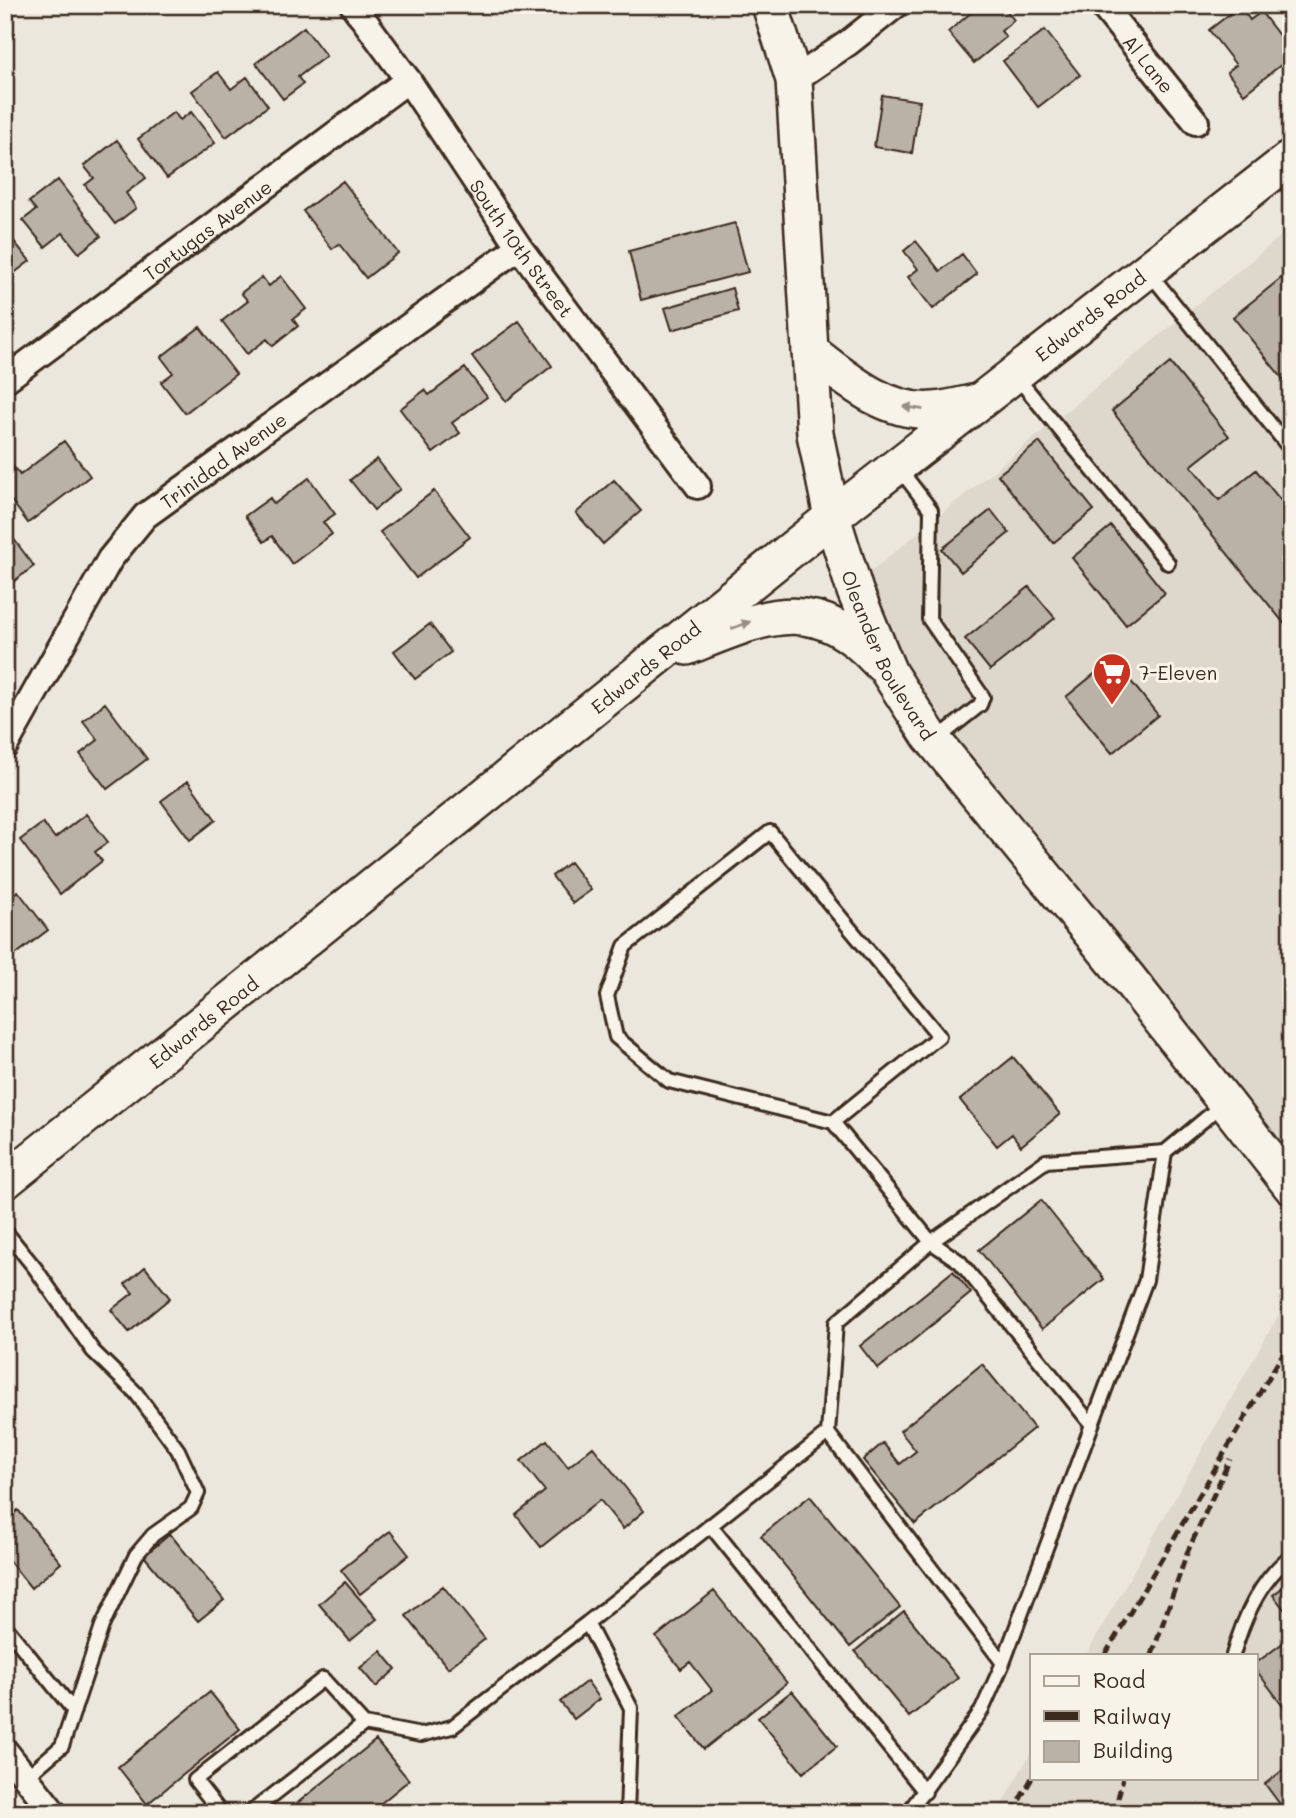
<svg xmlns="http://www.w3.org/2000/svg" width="1296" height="1818" viewBox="0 0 1296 1818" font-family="Mali,sans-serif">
  <rect width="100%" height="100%" fill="#ece7dc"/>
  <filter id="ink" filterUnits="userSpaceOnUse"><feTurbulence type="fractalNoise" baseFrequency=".0143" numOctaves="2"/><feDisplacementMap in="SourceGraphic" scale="14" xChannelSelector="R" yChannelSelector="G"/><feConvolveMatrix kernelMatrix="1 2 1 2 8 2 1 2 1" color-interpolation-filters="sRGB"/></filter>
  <g filter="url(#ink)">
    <path fill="#ddd7cc" d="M 1291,228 L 1291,1165 L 940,728 L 907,676 L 864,577 Z
      M 1291,1293 L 1291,1813 L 997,1813 L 1032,1751 L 1032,1778 L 1256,1778 L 1256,1655 L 1086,1655 Z"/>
    <path fill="#bab2a7" stroke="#3b2a1e" stroke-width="2" d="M 980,5 L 1002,5 L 1014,20 L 1001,31 L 1006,37 L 974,63 L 948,32 Z
      M 1240,6 L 1250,20 L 1261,12 L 1291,51 L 1291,57 L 1244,94 L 1227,72 L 1236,65 L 1209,30 Z
      M 304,27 L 326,56 L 298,77 L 303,84 L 283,99 L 256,63 Z
      M 1045,30 L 1080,75 L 1038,107 L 1003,61 Z
      M 218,72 L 231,89 L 247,77 L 268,106 L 226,137 L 192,91 Z
      M 882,95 L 920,101 L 912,153 L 874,147 Z
      M 174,112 L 180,120 L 191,112 L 215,143 L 167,178 L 138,139 Z
      M 117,140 L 146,178 L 126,193 L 136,208 L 115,224 L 85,185 L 94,178 L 84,166 Z
      M 58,180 L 101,236 L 79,253 L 63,233 L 45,247 L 23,220 L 36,210 L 29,202 Z
      M 343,181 L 398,253 L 366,278 L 339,244 L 332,249 L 303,211 Z
      M 735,223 L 748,272 L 641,300 L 629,251 Z
      M 8,234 L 30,261 L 5,280 L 5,236 Z
      M 916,241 L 940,271 L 962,254 L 977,274 L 933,309 L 908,277 L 918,269 L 904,251 Z
      M 1291,270 L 1291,389 L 1233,317 Z
      M 281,276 L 306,309 L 293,319 L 298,326 L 273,346 L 267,339 L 247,354 L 222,321 L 248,301 L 241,293 L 262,277 L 269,286 Z
      M 732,288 L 738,311 L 672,330 L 665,308 Z
      M 519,321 L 552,366 L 506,401 L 472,356 Z
      M 200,327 L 236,374 L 185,413 L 161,382 L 173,373 L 161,357 Z
      M 1170,363 L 1229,436 L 1191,466 L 1219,500 L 1256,470 L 1291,513 L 1291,632 L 1112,411 Z
      M 465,368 L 487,397 L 452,423 L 460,433 L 433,453 L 400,409 L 425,390 L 429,395 Z
      M 64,441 L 90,476 L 28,523 L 5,492 L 5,464 L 9,462 L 20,475 Z
      M 1039,442 L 1094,510 L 1053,543 L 998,475 Z
      M 377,459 L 400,489 L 374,510 L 350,480 Z
      M 309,478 L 335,514 L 323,522 L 332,534 L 292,564 L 272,536 L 264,542 L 245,516 L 270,498 L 274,504 Z
      M 614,480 L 641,511 L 603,544 L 576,513 Z
      M 434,491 L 470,537 L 416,578 L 380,532 Z
      M 991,510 L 1009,533 L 961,572 L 942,549 Z
      M 1111,526 L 1165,593 L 1126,625 L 1072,558 Z
      M 10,534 L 34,566 L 5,588 L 5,537 Z
      M 1029,587 L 1055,618 L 990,670 L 965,639 Z
      M 430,624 L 451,652 L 415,679 L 394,651 Z
      M 1113,659 L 1158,715 L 1112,753 L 1066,697 Z
      M 105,703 L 147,759 L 107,789 L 80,754 L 98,740 L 83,721 Z
      M 188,781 L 216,820 L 190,840 L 161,801 Z
      M 86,814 L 108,842 L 95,852 L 102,861 L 60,894 L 20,840 L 43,823 L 55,838 Z
      M 570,862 L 591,890 L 573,903 L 552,876 Z
      M 18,891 L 48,930 L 11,958 L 5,950 L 5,901 Z
      M 1013,1057 L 1060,1114 L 1021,1146 L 1012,1134 L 997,1146 L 960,1100 Z
      M 1041,1200 L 1104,1279 L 1042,1329 L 979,1250 Z
      M 145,1267 L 170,1298 L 129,1332 L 111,1310 L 133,1293 L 125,1284 Z
      M 953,1271 L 971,1293 L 878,1369 L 860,1346 Z
      M 982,1364 L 1034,1428 L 915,1524 L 863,1460 L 883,1443 L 900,1464 L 916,1451 L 900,1431 Z
      M 547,1440 L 568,1467 L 593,1447 L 644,1511 L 623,1529 L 600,1500 L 541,1547 L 516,1515 L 545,1491 L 521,1461 Z
      M 810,1496 L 900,1607 L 850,1647 L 761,1536 Z
      M 18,1510 L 61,1563 L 31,1588 L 5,1556 L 5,1521 Z
      M 390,1531 L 409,1555 L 360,1594 L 341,1570 Z
      M 170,1534 L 224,1600 L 198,1621 L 144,1556 Z
      M 1291,1581 L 1291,1618 L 1273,1595 Z
      M 345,1582 L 377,1619 L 350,1641 L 319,1604 Z
      M 443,1586 L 485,1639 L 448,1668 L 406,1616 Z
      M 714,1591 L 787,1683 L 704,1749 L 678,1717 L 712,1690 L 690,1662 L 681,1669 L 656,1637 Z
      M 904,1611 L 958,1678 L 909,1717 L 855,1651 Z
      M 1291,1637 L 1291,1716 L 1256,1670 L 1256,1663 Z
      M 381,1651 L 396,1669 L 376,1687 L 360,1668 Z
      M 587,1681 L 600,1699 L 574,1719 L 560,1702 Z
      M 792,1691 L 837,1746 L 803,1773 L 758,1718 Z
      M 210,1692 L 240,1729 L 147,1804 L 118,1767 Z
      M 376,1740 L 409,1780 L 369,1813 L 285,1813 Z
      M 1291,1764 L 1291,1807 L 1285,1811 L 1265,1784 Z"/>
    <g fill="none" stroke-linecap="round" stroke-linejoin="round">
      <g stroke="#3b2a1e" stroke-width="18">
        <path id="lane" d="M 1148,271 L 1291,450
          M 1016,376 L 1168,563
          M 898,467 L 931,510 L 929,619 L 983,697 L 980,705 L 937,739
          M 833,1122 L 669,1081 L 616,1037 L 607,996 L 625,946 L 770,832 L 939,1036 L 833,1122 L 931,1242 L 1046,1161 L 1165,1152 L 1223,1104
          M 5,1231 L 35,1268 L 93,1351 L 136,1393 L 178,1450 L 198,1493 L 191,1508 L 153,1535 L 136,1555 L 102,1626 L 62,1746 L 26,1777
          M 1092,1425 L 960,1262 L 931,1242 L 836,1323 L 828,1433 L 1003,1663 L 1146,1280 L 1165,1152
          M 710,1525 L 925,1792
          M 5,1626 L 74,1711
          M 1233,1655 C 1243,1619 1260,1580 1291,1556
          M 221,1813 L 195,1780 L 323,1679 L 364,1724 L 421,1735 L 452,1727 L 587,1623
          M 250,1813 L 364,1724
          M 627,1813 L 631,1708 L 587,1623 L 828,1433
          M 908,1813 L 982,1710 L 1003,1663"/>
      </g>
      <g stroke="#3b2a1e" stroke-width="30">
        <g id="street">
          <path id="s1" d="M 353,5 L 408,80 L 519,247 L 698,486"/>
          <path id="s2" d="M 1102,5 L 1196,122"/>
          <path d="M 794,80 L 848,43 L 896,5"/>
          <path id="s3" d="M 5,380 L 408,80"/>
          <path id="s4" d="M 5,746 L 110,559 L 145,516 L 519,247"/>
          <path d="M 5,1751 L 54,1813"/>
        </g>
      </g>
      <g stroke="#3b2a1e" stroke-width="40">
        <g id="secondary">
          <path id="s5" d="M 770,5 L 794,80 L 815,434 L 832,517 L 855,591 L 889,673 L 929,735 L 1128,978 L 1291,1186"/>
          <path d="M 810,351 C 845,378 887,415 934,410 C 948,409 962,405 976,402"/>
          <path d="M 687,647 C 766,616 814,591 880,663"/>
          <path id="s6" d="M 5,1181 L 832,517 L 1291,158"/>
        </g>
      </g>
      <use href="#lane" stroke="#f7f3e8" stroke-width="12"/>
      <use href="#street" stroke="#f7f3e8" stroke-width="24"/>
      <use href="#secondary" stroke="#f7f3e8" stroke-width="35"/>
      <path stroke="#3b2a1e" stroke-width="5" stroke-dasharray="10 5" stroke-linecap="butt" d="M 1105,1655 L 1291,1340
        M 1152,1655 L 1187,1553 L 1230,1459
        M 1012,1813 L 1032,1778
        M 1119,1813 L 1118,1798 L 1123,1778"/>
    </g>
    <defs><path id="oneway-solid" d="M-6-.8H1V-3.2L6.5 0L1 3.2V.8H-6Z" transform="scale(1.75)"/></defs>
    <g fill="#998e83">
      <use href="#oneway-solid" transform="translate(913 408) rotate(-171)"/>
      <use href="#oneway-solid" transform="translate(741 625) rotate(-21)"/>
    </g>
  </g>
  <defs>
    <g id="supermarket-pin" transform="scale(2.0125)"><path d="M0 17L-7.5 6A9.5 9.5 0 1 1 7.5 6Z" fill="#c8321e" stroke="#f7f3e8"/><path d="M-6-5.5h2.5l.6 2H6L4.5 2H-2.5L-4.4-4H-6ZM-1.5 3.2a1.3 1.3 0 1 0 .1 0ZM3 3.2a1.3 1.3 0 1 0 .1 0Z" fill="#fff"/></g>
  </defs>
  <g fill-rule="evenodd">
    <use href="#supermarket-pin" x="1112" y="672"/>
  </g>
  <g text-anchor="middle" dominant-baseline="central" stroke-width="6" stroke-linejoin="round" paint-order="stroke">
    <g font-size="19" fill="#3b2a1e" stroke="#f7f3e8">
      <text stroke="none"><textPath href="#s2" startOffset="75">Al Lane</textPath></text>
      <text stroke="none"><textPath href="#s3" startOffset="252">Tortugas Avenue</textPath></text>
      <text stroke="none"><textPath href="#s1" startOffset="296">South 10th Street</textPath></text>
      <text stroke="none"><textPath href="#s6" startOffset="1388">Edwards Road</textPath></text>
      <text stroke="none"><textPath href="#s4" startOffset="366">Trinidad Avenue</textPath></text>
      <text stroke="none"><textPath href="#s5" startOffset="668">Oleander Boulevard</textPath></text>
      <text stroke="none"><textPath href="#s6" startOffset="821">Edwards Road</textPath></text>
      <text stroke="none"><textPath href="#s6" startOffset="254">Edwards Road</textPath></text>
    </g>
    <g font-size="19" fill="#3b2a1e" stroke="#f7f3e8" text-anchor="start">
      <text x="1139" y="672">7-Eleven</text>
    </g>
  </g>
  <rect width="1296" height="1818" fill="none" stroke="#f7f3e8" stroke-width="28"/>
  <rect x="14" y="14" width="1268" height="1790" fill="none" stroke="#3b2a1e" stroke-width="2.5" filter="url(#ink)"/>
  <rect x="1030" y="1654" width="228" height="126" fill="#f7f3e8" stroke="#aca397" stroke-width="2"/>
  <rect x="1044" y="1676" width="35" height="10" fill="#f7f3e8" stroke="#aca397" stroke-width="2"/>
  <text x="1093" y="1688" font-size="21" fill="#3b2a1e">Road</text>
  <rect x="1044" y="1711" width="35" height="10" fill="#3b2a1e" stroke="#aca397" stroke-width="2"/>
  <text x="1093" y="1724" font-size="21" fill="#3b2a1e">Railway</text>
  <rect x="1044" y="1741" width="35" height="21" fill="#bab2a7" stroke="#aca397" stroke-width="2"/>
  <text x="1093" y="1758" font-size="21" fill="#3b2a1e">Building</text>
</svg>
